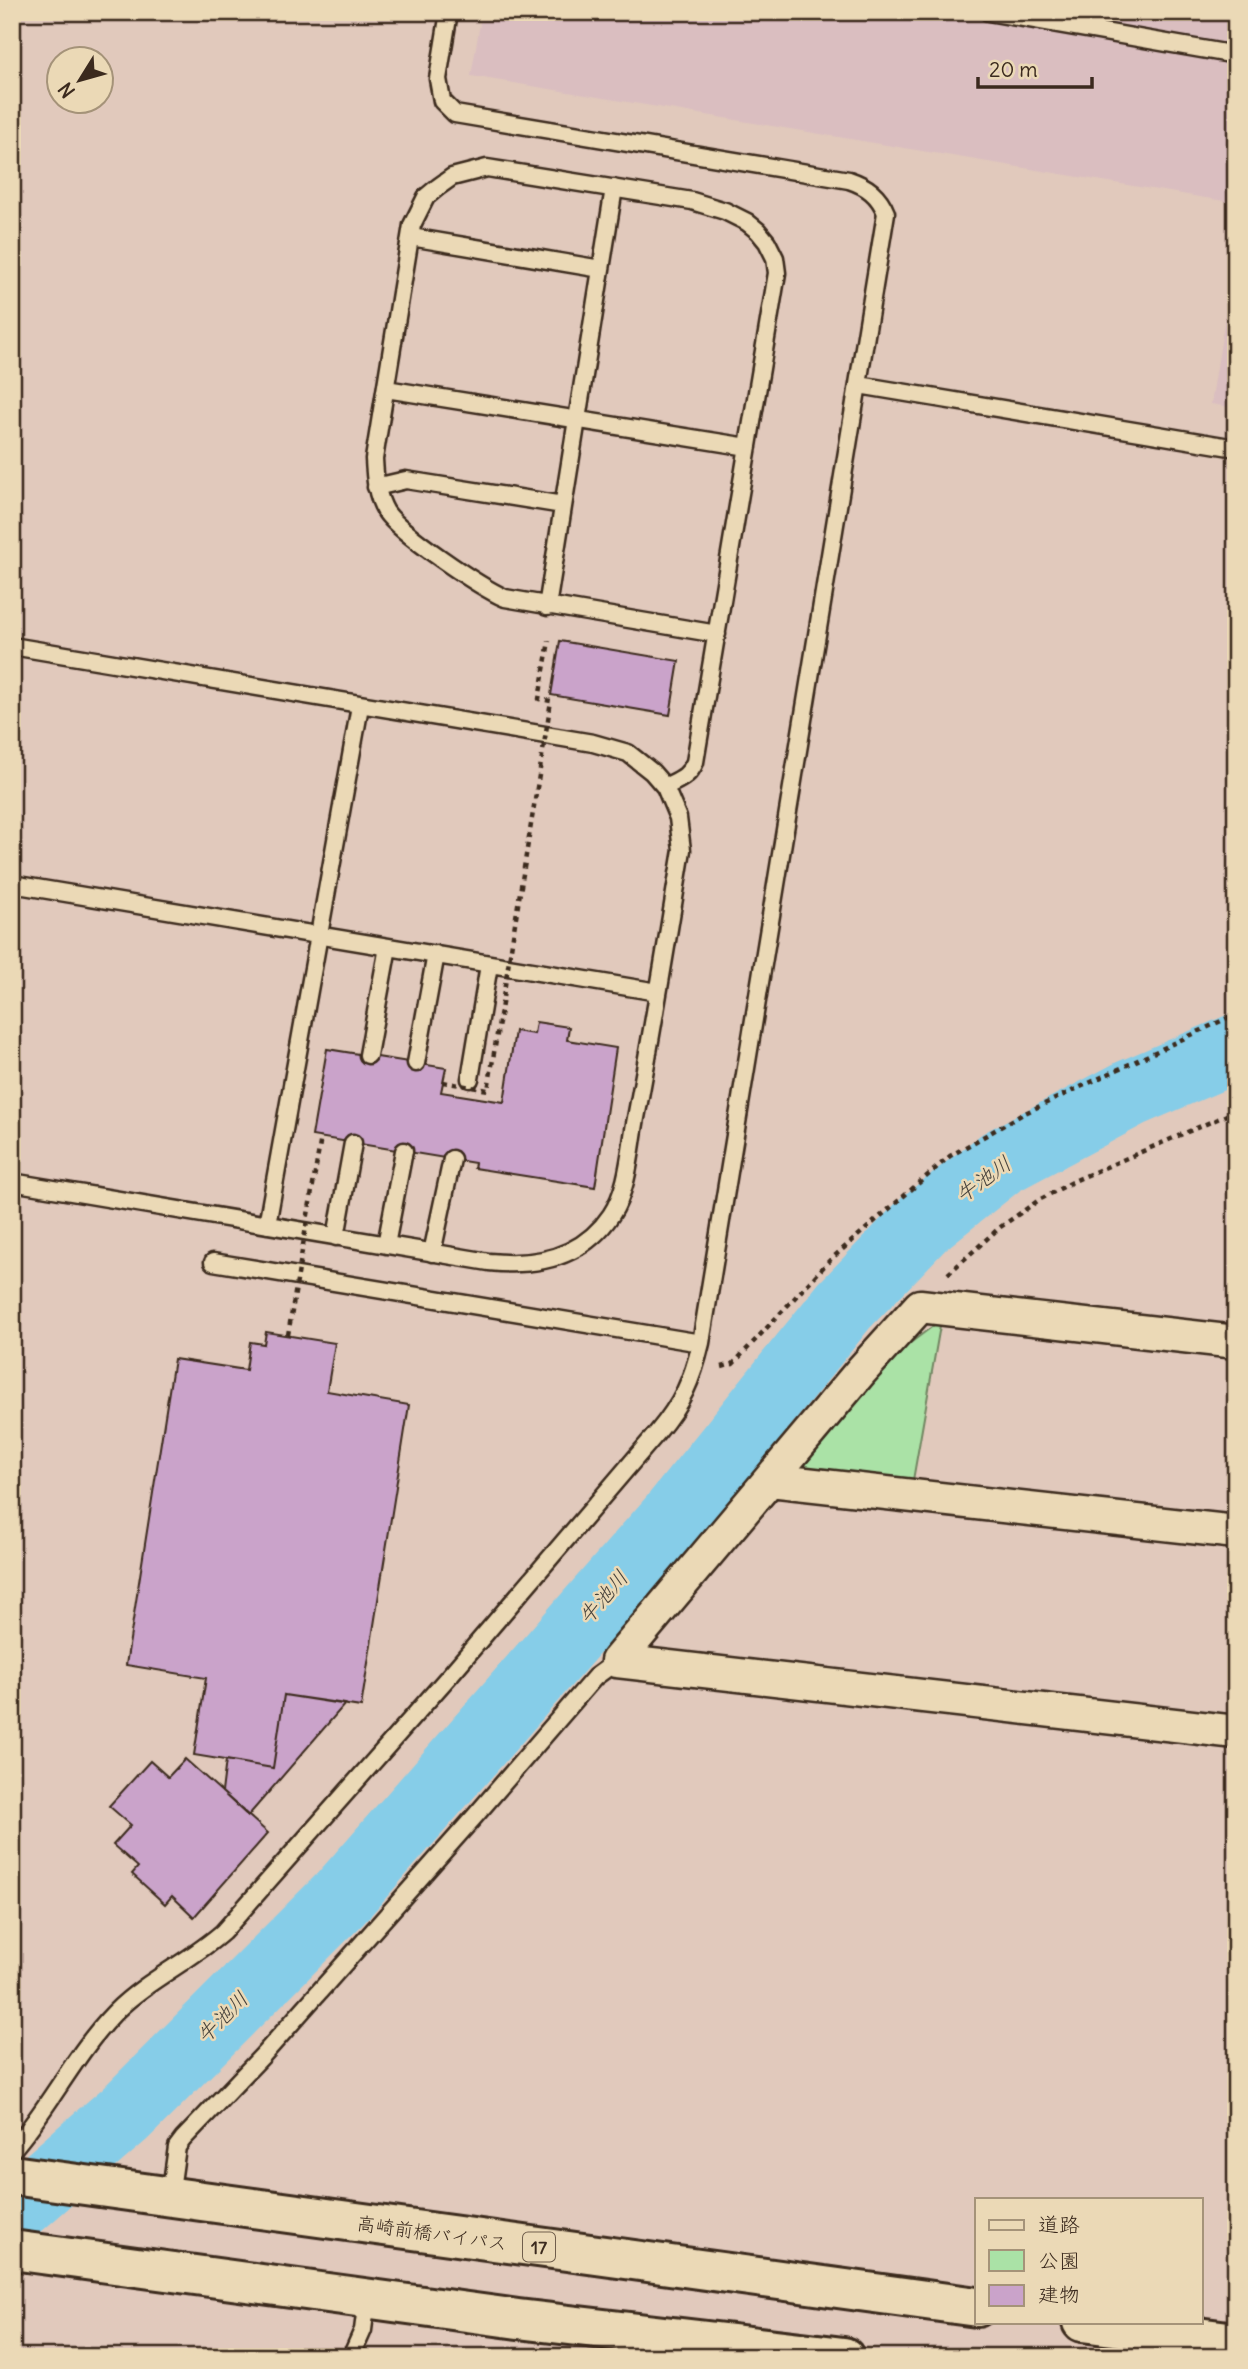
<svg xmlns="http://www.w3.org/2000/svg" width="1248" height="2369" viewBox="0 0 1248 2369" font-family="Delius,'Klee One',sans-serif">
  <rect width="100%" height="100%" fill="#e1c9bc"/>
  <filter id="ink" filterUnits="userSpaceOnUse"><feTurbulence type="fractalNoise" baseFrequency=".0143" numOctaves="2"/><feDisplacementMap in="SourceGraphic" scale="14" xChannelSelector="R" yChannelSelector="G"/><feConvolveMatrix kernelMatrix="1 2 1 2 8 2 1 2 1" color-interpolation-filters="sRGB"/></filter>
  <g filter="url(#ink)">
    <path fill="#dabec0" d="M 482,12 L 1236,12 L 1236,203 L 471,76 Z
      M 1236,250 L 1236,408 L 1211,404 Z"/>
    <path fill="#aae2a6" stroke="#728662" stroke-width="2" d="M 941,1320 L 912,1486 L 802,1477 L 797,1462 L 885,1362 Z"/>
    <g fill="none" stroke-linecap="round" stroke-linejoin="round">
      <path stroke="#86cde8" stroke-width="68" d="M 12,2212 L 125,2114 L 340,1899 L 673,1518 L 844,1306 L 924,1223 L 1001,1162 L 1131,1093 L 1236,1048"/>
    </g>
    <path fill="#caa3ca" stroke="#3b2a1e" stroke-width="2" d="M 560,641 L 679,661 L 670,715 L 551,695 Z
      M 536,1022 L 569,1027 L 567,1040 L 616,1048 L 595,1187 L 474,1168 L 475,1163 L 312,1136 L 327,1049 L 446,1068 L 441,1092 L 504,1102 L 515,1031 L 534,1034 Z
      M 266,1332 L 335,1343 L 327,1391 L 409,1405 L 361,1707 L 284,1695 L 273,1768 L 194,1755 L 206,1678 L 126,1665 L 174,1359 L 246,1370 L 250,1342 L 264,1344 Z
      M 284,1695 L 345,1704 L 248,1816 L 222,1792 L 226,1760 L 273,1768 Z
      M 185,1759 L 268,1833 L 194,1917 L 172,1896 L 165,1904 L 132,1874 L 138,1867 L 113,1845 L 131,1825 L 109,1806 L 150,1761 L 168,1777 Z"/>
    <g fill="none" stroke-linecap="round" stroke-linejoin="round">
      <g stroke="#3b2a1e" stroke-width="21">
        <path id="service" d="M 988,12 L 1236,55
          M 411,237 L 601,269
          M 859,385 L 1236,448
          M 386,389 L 748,447
          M 376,487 L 406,480 L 563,505
          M 547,607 L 614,188
          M 12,646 L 593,743 L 628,753 L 652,772 L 665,787 L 678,818 L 682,850 C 667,940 653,1029 636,1118 C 630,1149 629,1188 611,1215 C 583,1257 537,1267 489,1262 L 12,1182
          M 665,787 C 678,780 689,777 695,762 L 777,273 L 775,258 L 767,242 L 758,231 L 747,222 L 725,211 L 692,201 L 487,168 L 452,177 L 438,187 L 426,197 L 412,225 L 374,459 C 375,478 376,495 386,512 C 401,534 480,587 505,598 L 717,634
          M 12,884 L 658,992
          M 368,1055 L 388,947
          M 416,1063 L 436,954
          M 470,1079 L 489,965
          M 267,1225 L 360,706
          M 336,1237 L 353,1143
          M 386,1245 L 404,1151
          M 432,1253 L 452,1159
          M 213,1262 L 701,1343
          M 12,2150 C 50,2107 75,2053 115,2012 C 147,1980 189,1962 223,1932 L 450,1675 L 657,1433 C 682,1403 692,1381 701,1343 L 886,213 C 879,195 867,186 849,180 L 455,114 L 442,101 L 438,79 L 449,12
          M 170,2197 L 177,2147 L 183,2139 L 263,2055 L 475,1816 L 595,1677 L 617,1661
          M 351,2357 L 363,2330 L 367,2299"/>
      </g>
      <g stroke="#3b2a1e" stroke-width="37">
        <path id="minor" d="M 770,1480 L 1236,1532
          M 617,1661 L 862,1370 L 920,1306 L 1236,1342
          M 617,1661 L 1236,1732"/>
      </g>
      <g stroke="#3b2a1e" stroke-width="44">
        <path id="trunk" d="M 12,2175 L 977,2307
          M 12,2250 L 518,2319 L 844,2357
          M 1082,2322 L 1236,2342"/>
      </g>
      <path stroke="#3b2a1e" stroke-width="4.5" stroke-dasharray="5 5" stroke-linecap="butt" d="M 948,1274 L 999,1228 L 1039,1200 L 1076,1180 L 1236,1111
        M 722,1367 L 733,1364 L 830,1260 L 950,1156 L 1023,1114 L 1236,1014"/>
      <use href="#service" stroke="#ebd9b6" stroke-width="16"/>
      <use href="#minor" stroke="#ebd9b6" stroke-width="32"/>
      <use href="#trunk" stroke="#ebd9b6" stroke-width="38"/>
      <path stroke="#3b2a1e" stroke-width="4.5" stroke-dasharray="5 5" stroke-linecap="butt" d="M 443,1082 L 488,1090 L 551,701 L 539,699 L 549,641
        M 288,1335 L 321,1137"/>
    </g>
  </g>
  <g text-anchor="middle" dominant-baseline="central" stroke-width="5" stroke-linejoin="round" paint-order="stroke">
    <rect fill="#ebd9b6" stroke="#705e4c" stroke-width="2" x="523" y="2232.5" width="32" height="29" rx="5"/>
    <g font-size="18" font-weight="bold" fill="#3b2a1e">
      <text x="539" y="2247">17</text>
    </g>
    <g font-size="19" fill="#3b2a1e" stroke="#ebd9b6">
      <text transform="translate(432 2233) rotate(8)">高崎前橋バイパス</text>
    </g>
    <g font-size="21" font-style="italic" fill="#46423c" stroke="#ebd9b6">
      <text transform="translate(983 1179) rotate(-36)">牛池川</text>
      <text transform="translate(603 1597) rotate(-49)">牛池川</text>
      <text transform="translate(222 2017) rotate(-45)">牛池川</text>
    </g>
  </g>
  <rect width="1248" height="2369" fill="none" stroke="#ebd9b6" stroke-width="42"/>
  <rect x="21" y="21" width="1206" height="2327" fill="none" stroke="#3b2a1e" stroke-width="2.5" filter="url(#ink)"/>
  <rect x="975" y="2198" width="228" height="126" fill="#ebd9b6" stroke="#a59379" stroke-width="2"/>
  <rect x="989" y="2220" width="35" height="10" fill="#ebd9b6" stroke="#a59379" stroke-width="2"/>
  <text x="1038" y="2232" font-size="21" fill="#3b2a1e">道路</text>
  <rect x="989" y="2250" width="35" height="21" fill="#aae2a6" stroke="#a59379" stroke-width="2"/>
  <text x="1038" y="2268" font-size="21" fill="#3b2a1e">公園</text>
  <rect x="989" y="2285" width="35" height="21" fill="#caa3ca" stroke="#a59379" stroke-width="2"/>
  <text x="1038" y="2302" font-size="21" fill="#3b2a1e">建物</text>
  <g transform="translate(80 80) rotate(233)"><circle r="33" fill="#ebd9b6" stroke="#a59379" stroke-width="2"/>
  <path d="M0-5L12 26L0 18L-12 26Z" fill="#3b2a1e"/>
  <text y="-10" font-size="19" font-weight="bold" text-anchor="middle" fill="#3b2a1e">N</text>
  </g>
  <path d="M978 77v10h114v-10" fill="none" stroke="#3b2a1e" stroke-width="3.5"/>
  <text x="989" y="77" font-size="21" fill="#3b2a1e" stroke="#ebd9b6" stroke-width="5" paint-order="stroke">20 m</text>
</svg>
